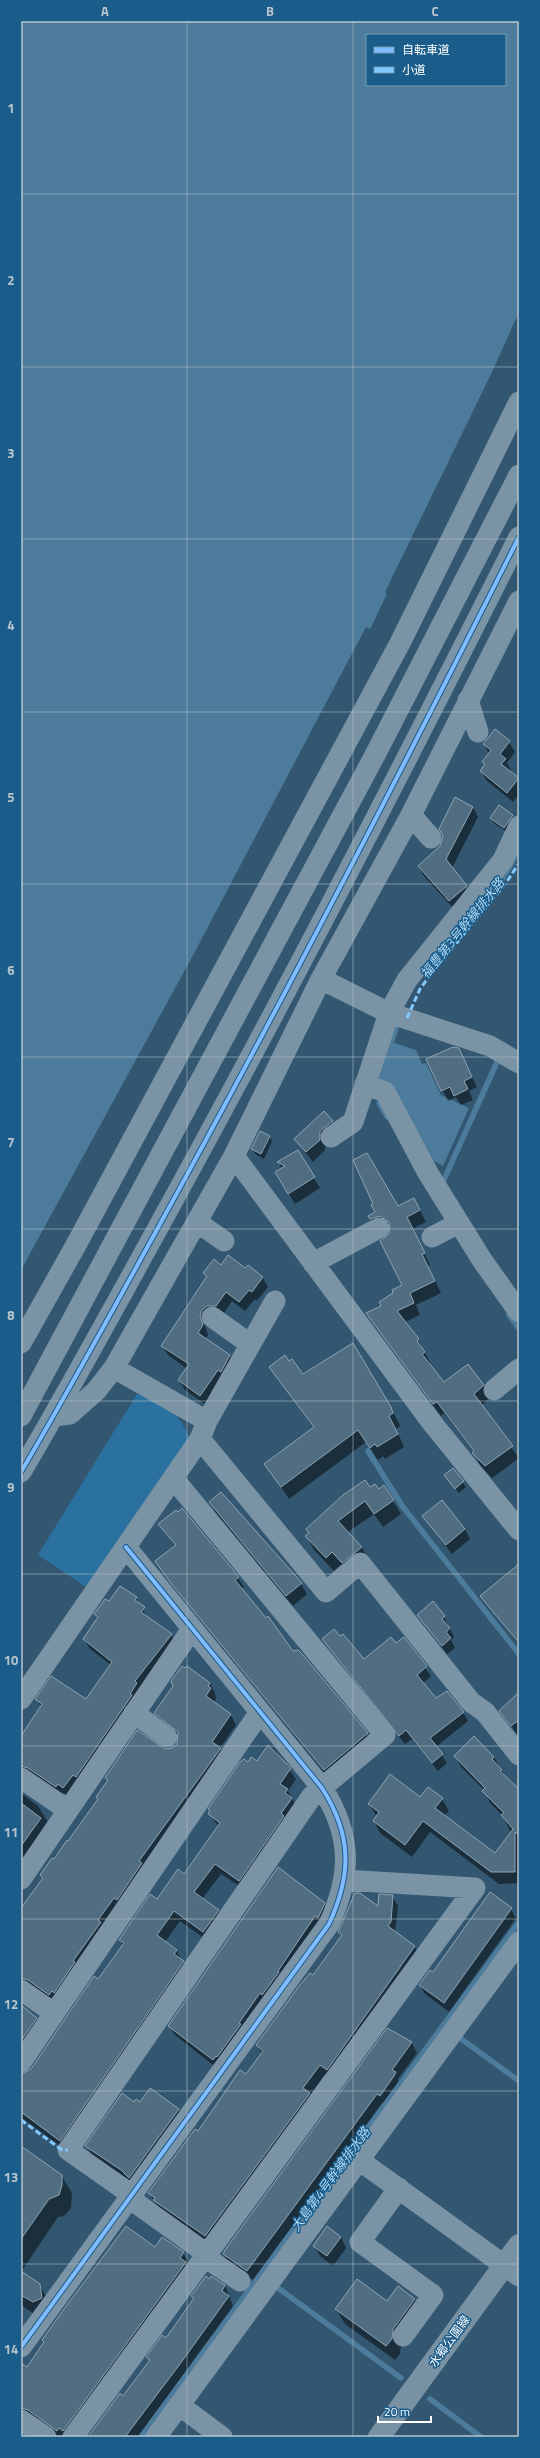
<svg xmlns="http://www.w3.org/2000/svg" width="540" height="2458" viewBox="0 0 540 2458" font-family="'Titillium Web','Noto Sans JP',sans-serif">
  <rect width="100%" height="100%" fill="#335771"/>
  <path fill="#2b719f" d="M 137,1394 C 169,1403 175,1410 190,1438 L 86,1587 L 38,1555 Z"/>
  <path fill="#4d7b9b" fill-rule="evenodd" d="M 21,21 L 519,21 L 519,312 L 492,372 L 385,592 L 387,594 L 370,629 L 366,627 L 191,959 L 21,1270 ZM 367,35 L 505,35 L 505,85 L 367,85 Z
    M 388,1041 L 416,1050 L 422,1064 L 426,1063 L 441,1095 L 469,1108 L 443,1166 L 434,1161 L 393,1088 L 375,1082 Z"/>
  <path fill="#0007" fill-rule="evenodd" d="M 509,742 L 515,752 L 507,763 L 511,770 L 509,772 L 519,781 L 519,795 L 513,802 L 487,781 L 481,771 L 485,766 L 483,762 L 489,754 L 484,744 Z
    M 473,807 L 478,817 L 452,868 L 471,896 L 455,910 L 424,876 L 419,867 L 441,847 Z
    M 499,807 L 512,816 L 515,821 L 507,832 L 494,823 L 491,818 Z
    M 427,1060 L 464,1060 L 477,1087 L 469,1091 L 473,1100 L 461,1105 L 456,1097 L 448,1101 Z
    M 324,1113 L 338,1132 L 326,1142 L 325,1150 L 313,1162 L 295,1139 Z
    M 269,1136 L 272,1141 L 264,1159 L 255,1154 L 252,1149 Z
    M 297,1151 L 320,1188 L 295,1204 L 282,1183 L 282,1169 L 279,1163 Z
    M 414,1199 L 426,1222 L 412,1229 L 430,1265 L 428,1266 L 441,1293 L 416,1305 L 420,1315 L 405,1322 L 418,1340 L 431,1364 L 430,1365 L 444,1383 L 483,1385 L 490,1397 L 481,1406 L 519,1458 L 492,1478 L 480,1465 L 474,1452 L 444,1413 L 441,1416 L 367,1314 L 382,1306 L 403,1285 L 390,1230 L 387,1227 L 377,1231 L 369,1216 L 398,1208 Z
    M 221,1266 L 245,1270 L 263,1278 L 268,1287 L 257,1301 L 255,1299 L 245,1311 L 232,1301 L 222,1316 L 212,1316 L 205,1326 L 208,1335 L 205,1340 L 230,1356 L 235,1366 L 206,1405 L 185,1390 L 179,1380 L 187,1369 L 168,1355 L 162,1346 L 207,1278 L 204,1273 Z
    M 352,1345 L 398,1421 L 400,1426 L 396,1429 L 404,1447 L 385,1459 L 383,1456 L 378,1460 L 366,1442 L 289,1499 L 266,1464 L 314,1428 L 270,1367 L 303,1376 Z
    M 453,1469 L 466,1487 L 459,1493 L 448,1480 Z
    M 370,1489 L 379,1490 L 393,1501 L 401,1514 L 383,1527 L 374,1514 L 348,1532 L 362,1547 L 369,1561 L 350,1576 L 340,1565 L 334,1571 L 314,1550 L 307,1537 Z
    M 221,1493 L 301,1584 L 307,1594 L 293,1606 L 216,1513 L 210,1503 Z
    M 182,1510 L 238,1578 L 244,1587 L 241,1589 L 292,1652 L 302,1655 L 373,1743 L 330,1779 L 162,1571 L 176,1546 L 160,1524 Z
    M 424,1517 L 465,1529 L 470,1539 L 452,1554 Z
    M 519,1565 L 519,1645 L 482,1596 Z
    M 136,1598 L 148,1619 L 171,1635 L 176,1644 L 69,1797 L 64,1793 L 61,1796 L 21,1778 L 21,1737 L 41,1707 L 37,1699 L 86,1701 L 111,1665 L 90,1649 L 84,1639 L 98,1619 L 95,1614 L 109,1603 Z
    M 433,1603 L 444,1617 L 454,1637 L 451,1640 L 455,1648 L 447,1654 L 418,1615 Z
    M 404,1639 L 431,1676 L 423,1683 L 436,1700 L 463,1712 L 468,1721 L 436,1747 L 447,1763 L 438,1771 L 412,1739 L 405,1744 L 323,1640 L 364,1660 Z
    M 210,1683 L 215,1693 L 216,1699 L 213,1703 L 231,1715 L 236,1725 L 220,1748 L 226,1759 L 55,2004 L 21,1985 L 21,1910 L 43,1879 L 41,1875 L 67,1841 L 68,1843 L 99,1800 L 108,1781 L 106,1778 L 165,1750 L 172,1749 L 178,1744 L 178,1737 L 161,1722 L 155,1713 Z
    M 519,1706 L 519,1737 L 501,1711 Z
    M 269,1746 L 275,1750 L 296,1779 L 288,1791 L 297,1808 L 245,1890 L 221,1874 L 202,1899 L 218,1910 L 224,1921 L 209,1942 L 180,1921 L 165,1942 L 176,1950 L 189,1972 L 66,2150 L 22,2118 L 21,2086 L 123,1945 L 120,1940 L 184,1875 L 219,1827 L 209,1814 L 248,1763 L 257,1762 ZM 291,1798 L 291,1801 L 278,1818 L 277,1817 Z
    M 455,1756 L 494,1757 L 505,1776 L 519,1790 L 519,1883 L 499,1884 L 430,1832 L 412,1857 L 380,1833 L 374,1821 L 377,1817 L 369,1804 L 420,1798 L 442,1799 L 449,1811 L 444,1816 L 495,1854 L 511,1833 L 502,1815 L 490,1803 L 484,1790 L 462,1768 Z
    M 21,1793 L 38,1806 L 49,1824 L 21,1868 Z
    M 392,1896 L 398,1906 L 395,1933 L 415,1947 L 420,1957 L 332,2079 L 325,2074 L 310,2095 L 315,2103 L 211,2245 L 160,2210 L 149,2193 L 246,2076 L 262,2054 L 257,2045 L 313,1976 L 342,1937 L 339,1932 L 379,1908 Z
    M 324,1903 L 330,1913 L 218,2069 L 175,2035 L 169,2026 Z
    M 511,1909 L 516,1918 L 449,2012 L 425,1994 L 420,1985 Z
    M 21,2006 L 36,2018 L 41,2028 L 21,2058 Z
    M 388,2029 L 412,2043 L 417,2053 L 398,2079 L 400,2086 L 386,2106 L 382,2103 L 253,2280 L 229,2264 L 224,2255 Z
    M 150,2090 L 178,2110 L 184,2119 L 135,2186 L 128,2179 L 92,2155 L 87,2146 L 135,2103 L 140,2103 Z
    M 21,2147 L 61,2175 L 72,2193 L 71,2208 L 64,2216 L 58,2217 L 21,2272 Z
    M 341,2237 L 346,2248 L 333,2266 L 320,2256 L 314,2246 Z
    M 155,2248 L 183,2253 L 189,2263 L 71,2437 L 58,2437 L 34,2420 L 21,2416 L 21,2376 L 45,2344 L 43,2340 Z
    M 21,2273 L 39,2285 L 50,2303 L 40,2318 L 21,2305 Z
    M 212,2277 L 225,2286 L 233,2306 L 138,2437 L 88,2437 L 120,2395 L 124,2397 L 150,2361 L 148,2357 L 166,2339 L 195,2300 L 192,2296 Z
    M 415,2299 L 423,2314 L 401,2344 L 400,2354 L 395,2360 L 345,2324 L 336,2309 Z"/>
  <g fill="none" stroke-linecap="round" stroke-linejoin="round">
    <path stroke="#4d7b9b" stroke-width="5.5" d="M 432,965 L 501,881 L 519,851
      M 389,1049 L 397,1025
      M 379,1103 L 387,1117
      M 442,1184 L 498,1060
      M 509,1315 L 519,1329
      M 368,1451 L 403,1507 L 519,1654
      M 460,2038 L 519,2081
      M 274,2285 L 401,2378
      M 430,2399 L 481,2437
      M 141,2437 L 519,1922"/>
  </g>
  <path fill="#506d81" stroke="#8ea4b3" d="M 495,729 L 510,741 L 500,754 L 506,759 L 501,764 L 519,778 L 507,793 L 480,771 L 485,764 L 482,762 L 491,750 L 483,744 Z
    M 455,797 L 473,807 L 446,859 L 467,886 L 449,901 L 418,866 L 440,846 L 443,836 L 439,829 Z
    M 499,805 L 513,815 L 504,828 L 490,818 Z
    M 453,1047 L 459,1048 L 472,1077 L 464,1081 L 468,1089 L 454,1096 L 450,1087 L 441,1091 L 426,1059 Z
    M 324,1111 L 333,1121 L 320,1131 L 320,1140 L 306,1152 L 294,1139 Z
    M 260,1131 L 270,1136 L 261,1154 L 251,1149 Z
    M 298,1150 L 315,1177 L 288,1194 L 275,1172 L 285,1166 L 277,1162 Z
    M 367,1153 L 398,1206 L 414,1198 L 420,1210 L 407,1217 L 425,1253 L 422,1254 L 435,1281 L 410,1293 L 414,1303 L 397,1311 L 419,1339 L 417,1341 L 425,1352 L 422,1354 L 444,1382 L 468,1364 L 484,1385 L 474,1394 L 513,1446 L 485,1466 L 472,1453 L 474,1451 L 437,1402 L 433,1404 L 366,1313 L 381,1306 L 379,1302 L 393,1293 L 392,1290 L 402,1285 L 380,1241 L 389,1234 L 390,1223 L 380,1216 L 370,1219 L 368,1216 L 375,1212 L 371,1205 L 373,1204 L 353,1160 Z
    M 228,1255 L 245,1268 L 248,1265 L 263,1277 L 252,1292 L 249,1290 L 239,1302 L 226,1292 L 216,1306 L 207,1306 L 202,1310 L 200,1316 L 203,1325 L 198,1333 L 230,1355 L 221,1372 L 218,1370 L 200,1396 L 178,1380 L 189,1364 L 161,1346 L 207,1276 L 203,1273 L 214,1259 L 221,1265 Z
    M 353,1343 L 391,1407 L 393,1413 L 389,1416 L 398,1434 L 377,1447 L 375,1444 L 370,1448 L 358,1430 L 281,1487 L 264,1464 L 314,1427 L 269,1367 L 285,1355 L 289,1361 L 292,1359 L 303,1374 Z
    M 453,1468 L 464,1481 L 455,1489 L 444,1475 Z
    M 365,1480 L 370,1487 L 375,1484 L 379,1489 L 384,1485 L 394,1500 L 374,1514 L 365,1501 L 338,1521 L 362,1547 L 342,1563 L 332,1552 L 326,1558 L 305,1536 L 309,1533 L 306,1529 L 343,1495 Z
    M 221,1492 L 302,1583 L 286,1596 L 209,1502 Z
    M 442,1500 L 465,1529 L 446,1545 L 422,1516 Z
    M 182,1508 L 239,1577 L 235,1580 L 266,1618 L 268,1616 L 293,1651 L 298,1650 L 303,1655 L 368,1733 L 324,1770 L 170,1582 L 155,1561 L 176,1545 L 158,1524 L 176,1510 L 178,1512 Z
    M 519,1564 L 519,1643 L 480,1596 Z
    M 120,1586 L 137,1597 L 135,1600 L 145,1607 L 141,1612 L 172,1634 L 135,1681 L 137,1683 L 130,1694 L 132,1695 L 76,1777 L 73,1775 L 63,1788 L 58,1784 L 56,1787 L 28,1768 L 21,1766 L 21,1736 L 42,1704 L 35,1699 L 51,1676 L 86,1699 L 112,1662 L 83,1639 L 98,1617 L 94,1614 L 105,1599 L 109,1601 Z
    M 433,1601 L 445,1616 L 442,1619 L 450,1628 L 446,1632 L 451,1638 L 442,1646 L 417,1615 Z
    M 334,1629 L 340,1636 L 343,1634 L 364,1659 L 391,1637 L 396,1643 L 404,1637 L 427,1666 L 417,1675 L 436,1698 L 447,1691 L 464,1712 L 430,1738 L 443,1754 L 432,1763 L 406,1730 L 399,1736 L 322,1639 Z
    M 182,1666 L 185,1668 L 187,1666 L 210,1683 L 208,1686 L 211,1688 L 206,1696 L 231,1714 L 212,1742 L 221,1748 L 139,1861 L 142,1863 L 117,1900 L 114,1898 L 98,1920 L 101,1922 L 73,1961 L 75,1962 L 54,1993 L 52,1991 L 49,1995 L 28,1980 L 21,1978 L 21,1908 L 43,1878 L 40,1875 L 52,1858 L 54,1859 L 67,1840 L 68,1841 L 98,1799 L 96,1797 L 108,1780 L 105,1778 L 137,1730 L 165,1749 L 172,1748 L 177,1744 L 178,1732 L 154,1713 L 173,1686 L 171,1681 Z
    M 519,1692 L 519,1720 L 511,1726 L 499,1711 Z
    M 474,1736 L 494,1757 L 492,1759 L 502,1770 L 500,1771 L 519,1789 L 519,1836 L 515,1832 L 515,1872 L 491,1872 L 423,1821 L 405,1845 L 373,1821 L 379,1812 L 368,1804 L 390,1774 L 420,1797 L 428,1787 L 443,1798 L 435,1808 L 495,1853 L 513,1829 L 501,1815 L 504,1813 L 482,1791 L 485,1788 L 454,1756 Z
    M 268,1745 L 291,1768 L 280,1784 L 288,1789 L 285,1793 L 292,1798 L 281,1813 L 284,1816 L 239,1881 L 215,1864 L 194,1892 L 219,1910 L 203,1932 L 174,1911 L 157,1935 L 177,1950 L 174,1954 L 184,1961 L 60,2141 L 21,2112 L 21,2074 L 31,2069 L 94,1976 L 98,1979 L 124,1943 L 119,1940 L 150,1894 L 157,1899 L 178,1869 L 184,1874 L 220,1823 L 208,1814 L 210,1811 L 208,1809 L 240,1762 L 244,1759 L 248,1762 L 251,1757 L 257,1761 Z
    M 21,1803 L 41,1818 L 21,1846 Z
    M 278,1867 L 325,1903 L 318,1918 L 315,1916 L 278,1971 L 279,1972 L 262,1995 L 260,1993 L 239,2023 L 241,2024 L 217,2057 L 216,2056 L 213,2060 L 168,2026 Z
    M 490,1892 L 512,1908 L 444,2003 L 419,1985 L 430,1970 L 433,1972 Z
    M 355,1893 L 360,1893 L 378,1906 L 379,1894 L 393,1895 L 391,1922 L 388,1926 L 415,1946 L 327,2070 L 320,2065 L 303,2088 L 310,2093 L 205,2236 L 153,2200 L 155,2198 L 148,2193 L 195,2129 L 198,2131 L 240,2070 L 246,2074 L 263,2051 L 256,2045 L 299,1986 L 310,1973 L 313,1975 L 342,1935 L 338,1932 Z
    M 21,2005 L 37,2018 L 21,2041 Z
    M 387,2028 L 412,2042 L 392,2070 L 396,2072 L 394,2076 L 380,2096 L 377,2094 L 247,2271 L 223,2254 L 225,2250 Z
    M 150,2088 L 179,2109 L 129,2178 L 121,2170 L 85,2146 L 122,2093 L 134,2102 L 136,2099 L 140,2102 Z
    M 21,2146 L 62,2175 L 62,2185 L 59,2195 L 49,2199 L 21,2239 Z
    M 126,2226 L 155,2247 L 162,2237 L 184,2252 L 180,2258 L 186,2262 L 63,2431 L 59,2428 L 57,2431 L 28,2410 L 21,2408 L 21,2363 L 27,2367 L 44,2342 L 42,2340 L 64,2309 Z
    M 327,2226 L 341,2237 L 327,2256 L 313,2246 Z
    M 21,2271 L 40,2284 L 42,2298 L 33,2302 L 21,2295 Z
    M 206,2276 L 209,2279 L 211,2276 L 225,2285 L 222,2291 L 229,2296 L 180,2364 L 125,2437 L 88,2437 L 120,2393 L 123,2396 L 150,2360 L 146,2357 L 162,2335 L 166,2338 L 194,2298 L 191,2296 Z
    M 357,2279 L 387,2301 L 398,2286 L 415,2299 L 393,2329 L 392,2339 L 386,2346 L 335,2309 Z"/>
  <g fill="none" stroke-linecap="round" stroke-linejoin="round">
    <path stroke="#7a93a5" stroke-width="21" d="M 468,700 L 478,732
      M 411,815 L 431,838
      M 321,979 L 389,1013 L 490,1046 L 519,1063
      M 365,1084 L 385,1092 L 428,1173 L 482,1260 L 519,1312
      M 331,1137 L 353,1122 L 389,1013 L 407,980 L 503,860 L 519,826
      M 234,1156 L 433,1424 L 519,1530
      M 197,1222 L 224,1241
      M 432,1237 L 459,1223
      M 313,1263 L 379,1228
      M 212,1317 L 250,1344
      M 21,1343 L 76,1245 L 400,643 L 519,402
      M 114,1368 L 234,1156 L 321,979 L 411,815 L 519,601
      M 494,1390 L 519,1369
      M 21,1416 L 375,755 L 519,475
      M 207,1421 L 275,1301
      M 200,1439 L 326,1592 L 360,1563 L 471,1702 L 485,1712 L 519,1755
      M 21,1472 C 67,1394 110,1315 154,1235 C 281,1005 401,772 519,537
      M 21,1699 L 200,1439 L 207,1421 L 114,1368 L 96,1391 L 70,1414 L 54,1416
      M 134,1713 L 167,1737
      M 21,1778 L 68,1810
      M 21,1879 L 192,1629
      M 21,1990 L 54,2013
      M 21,2062 L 260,1712
      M 359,2160 L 519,2276
      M 399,2188 L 360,2242 L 433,2295 L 403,2336
      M 132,2195 L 68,2150 L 312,1796 L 385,1735 L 173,1478
      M 129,2198 L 207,2254
      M 205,2257 L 240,2281
      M 21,2347 L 329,1924 C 352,1874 352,1835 322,1788 L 126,1547
      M 179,2405 L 222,2437
      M 21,2420 L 46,2437
      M 73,2437 L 475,1888 L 344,1880
      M 156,2437 L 519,1942"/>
    <path stroke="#7992a3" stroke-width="22" d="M 379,2437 L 519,2245"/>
    <path stroke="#80caff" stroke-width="3" stroke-dasharray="6 3" stroke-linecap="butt" d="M 407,1018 L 420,989 L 431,974 L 506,883 L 519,863
      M 21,2120 L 62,2150 L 68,2150"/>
    <g stroke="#1a5c8a" stroke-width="6">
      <path id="cycleway" d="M 21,1472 C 67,1394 110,1315 154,1235 C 281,1005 401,772 519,537
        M 21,2347 L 329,1924 C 352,1874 352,1835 322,1788 L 126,1547"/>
    </g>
    <use href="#cycleway" stroke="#80bcff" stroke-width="4"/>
  </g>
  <path fill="none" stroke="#b8c4cd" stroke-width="1" stroke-opacity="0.55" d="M 187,21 L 187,2437M 353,21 L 353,2437M 21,194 L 519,194M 21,367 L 519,367M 21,539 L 519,539M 21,712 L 519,712M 21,884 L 519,884M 21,1057 L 519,1057M 21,1229 L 519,1229M 21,1401 L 519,1401M 21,1574 L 519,1574M 21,1746 L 519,1746M 21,1919 L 519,1919M 21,2091 L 519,2091M 21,2264 L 519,2264"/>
  <g text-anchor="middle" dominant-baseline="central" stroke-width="3" stroke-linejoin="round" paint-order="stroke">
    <g font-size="12" fill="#fff" stroke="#1a5c8a">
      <text transform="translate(449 2341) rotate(-54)">水郷公園線</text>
    </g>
    <g font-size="13" font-style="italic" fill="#b0d9f4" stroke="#1a5c8a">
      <text transform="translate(462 928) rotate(-51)">福豊第3号幹線排水路</text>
      <text transform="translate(330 2179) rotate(-54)">大島第4号幹線排水路</text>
    </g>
  </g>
  <rect width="540" height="2458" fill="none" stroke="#1a5c8a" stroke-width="44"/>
  <rect x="366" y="34" width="140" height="52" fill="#1a5c8a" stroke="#769db9"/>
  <rect x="374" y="47" width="20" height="6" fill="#80bcff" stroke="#769db9"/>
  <text x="402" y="54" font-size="12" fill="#ffffff">自転車道</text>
  <rect x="374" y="67" width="20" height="6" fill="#80caff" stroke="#769db9"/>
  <text x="402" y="74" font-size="12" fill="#ffffff">小道</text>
  <path d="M378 2416v6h53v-6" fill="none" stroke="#ffffff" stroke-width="2"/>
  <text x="384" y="2416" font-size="12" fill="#ffffff" stroke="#1a5c8a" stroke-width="3" paint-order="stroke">20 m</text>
  <rect x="22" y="22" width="496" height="2414" fill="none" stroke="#b8c4cd" stroke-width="1.5"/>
  <g font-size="13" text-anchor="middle" font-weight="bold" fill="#b8c4cd">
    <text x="105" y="16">A</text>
    <text x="270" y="16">B</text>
    <text x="435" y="16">C</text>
    <text x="11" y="113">1</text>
    <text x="11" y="285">2</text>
    <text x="11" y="458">3</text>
    <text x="11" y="630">4</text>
    <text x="11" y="802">5</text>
    <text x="11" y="975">6</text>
    <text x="11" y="1147">7</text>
    <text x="11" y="1320">8</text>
    <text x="11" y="1492">9</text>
    <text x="11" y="1665">10</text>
    <text x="11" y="1837">11</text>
    <text x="11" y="2009">12</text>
    <text x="11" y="2182">13</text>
    <text x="11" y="2354">14</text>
  </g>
</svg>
